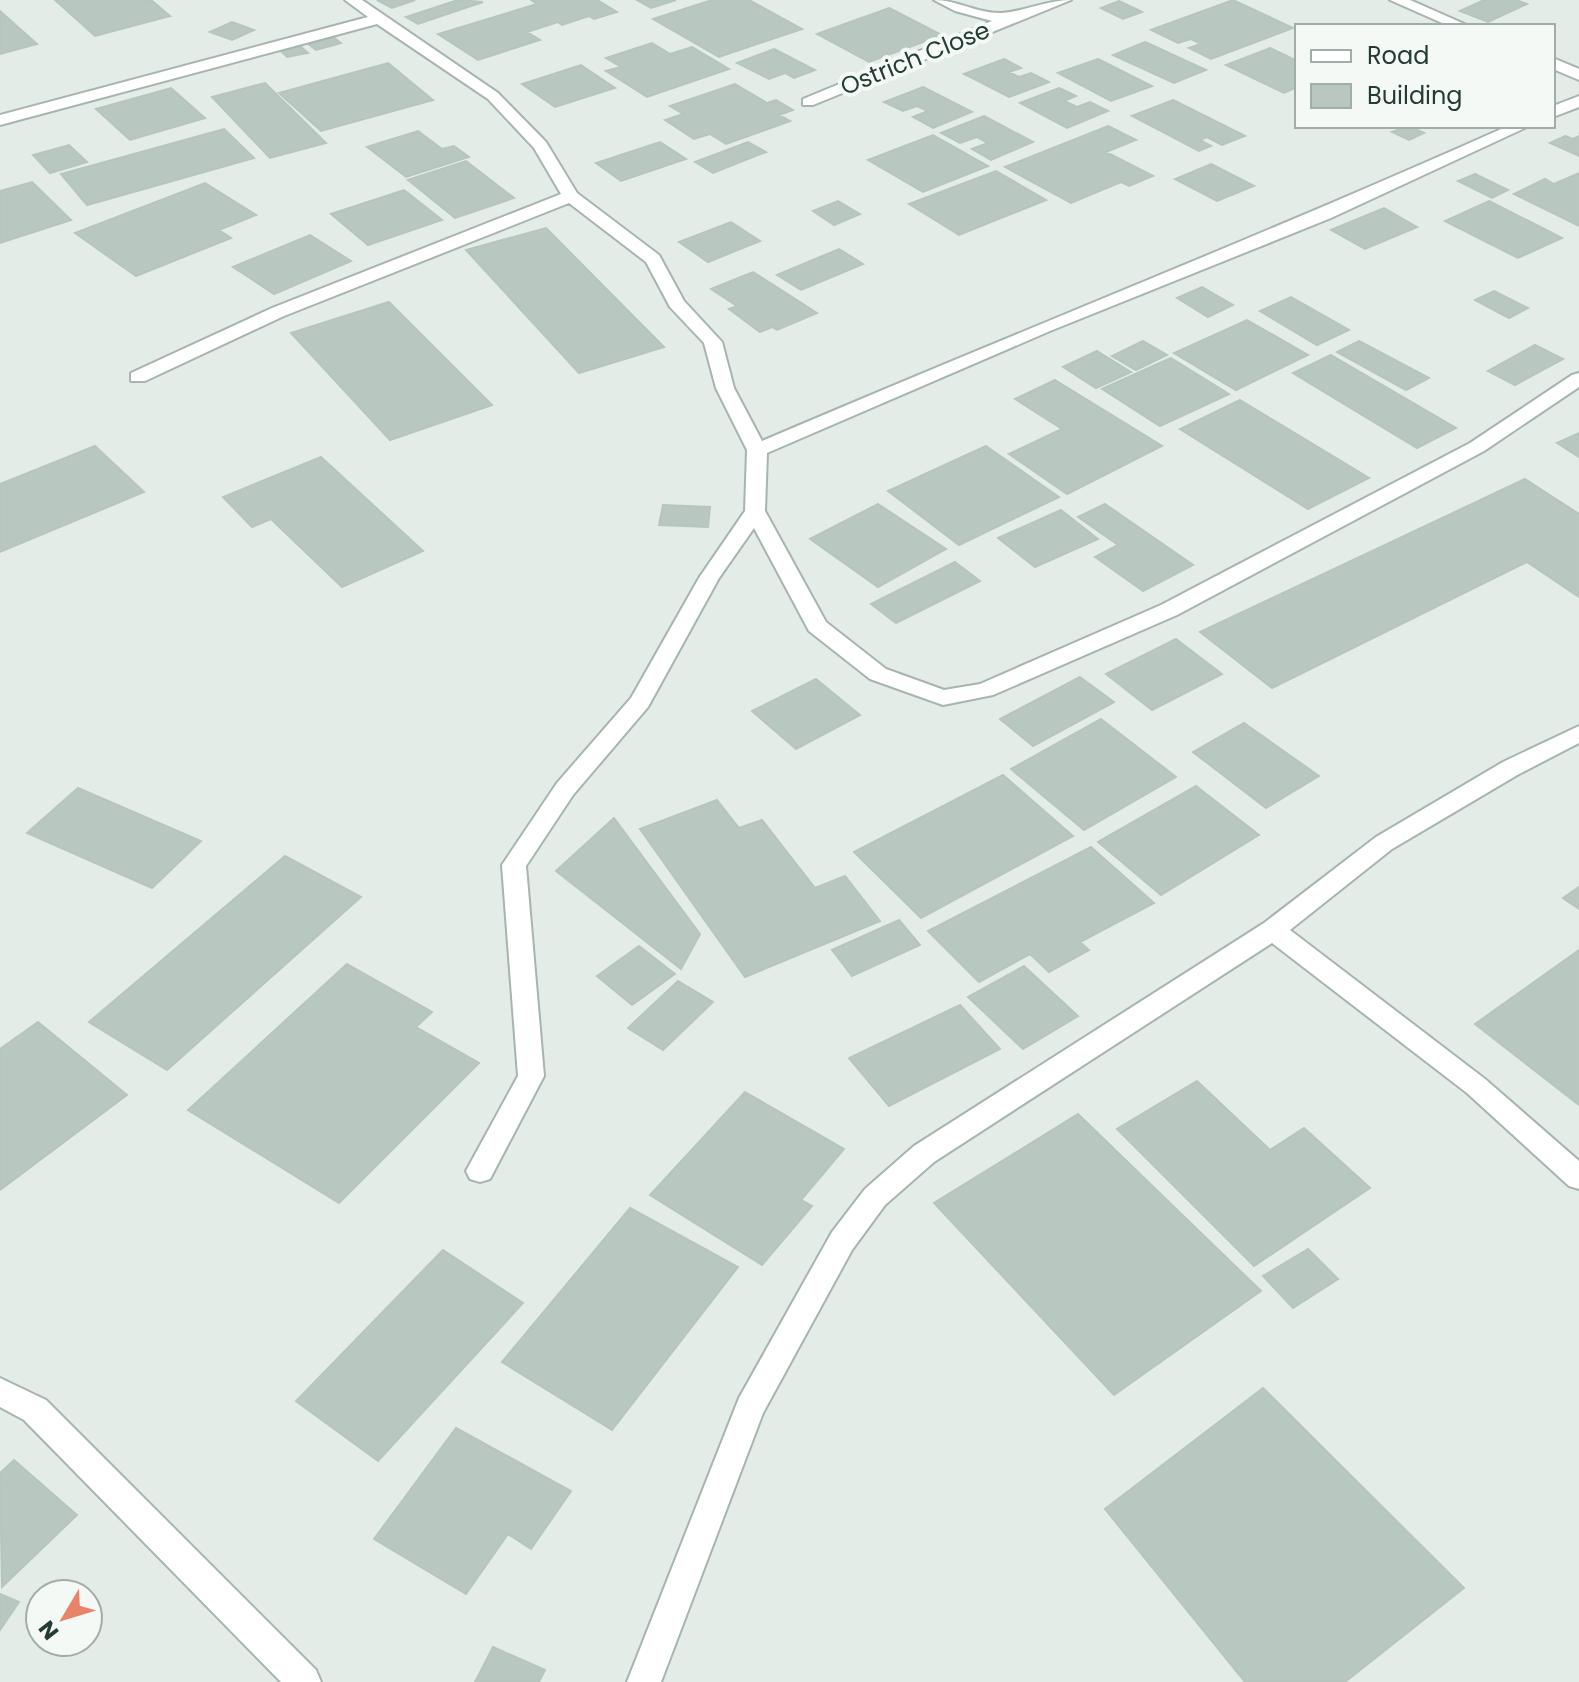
<svg xmlns="http://www.w3.org/2000/svg" width="1579" height="1682" viewBox="0 0 1579 1682" font-family="Poppins,sans-serif">
  <rect width="100%" height="100%" fill="#e4ece8"/>
  <path fill="#b9c7c1" stroke="#b7c5bf" stroke-width="2" d="M 55,0 L 151,0 L 170,16 L 95,36 Z
    M 377,0 L 415,0 L 392,8 Z
    M 458,0 L 483,2 L 418,24 L 406,17 Z
    M 531,0 L 597,0 L 617,12 L 594,19 L 589,16 L 562,25 L 558,22 L 527,32 L 540,40 L 478,60 L 438,34 L 537,4 Z
    M 637,0 L 676,0 L 651,8 Z
    M 712,0 L 749,0 L 802,29 L 719,57 L 653,19 Z
    M 1233,0 L 1293,28 L 1211,59 L 1189,48 L 1201,44 L 1191,39 L 1178,43 L 1151,30 Z
    M 1484,0 L 1516,0 L 1527,4 L 1488,22 L 1460,11 Z
    M 1119,1 L 1142,12 L 1123,19 L 1101,8 Z
    M 889,8 L 942,35 L 869,62 L 817,34 Z
    M 1,12 L 37,44 L 0,54 Z
    M 232,22 L 254,30 L 232,40 L 210,32 Z
    M 328,33 L 341,43 L 316,50 L 303,40 Z
    M 1145,42 L 1206,70 L 1174,83 L 1113,55 Z
    M 652,43 L 670,54 L 692,47 L 729,69 L 647,97 L 606,71 L 621,67 L 606,58 Z
    M 300,46 L 308,53 L 287,57 L 280,50 Z
    M 1270,48 L 1297,61 L 1297,87 L 1284,93 L 1226,65 Z
    M 774,49 L 815,70 L 794,78 L 785,73 L 769,79 L 737,63 Z
    M 1004,59 L 1021,68 L 1009,72 L 1019,77 L 1031,73 L 1049,82 L 1009,97 L 964,74 Z
    M 1098,59 L 1152,86 L 1111,101 L 1058,73 Z
    M 388,63 L 433,100 L 321,131 L 279,93 Z
    M 581,65 L 615,88 L 555,107 L 522,84 Z
    M 265,83 L 326,143 L 270,158 L 212,97 Z
    M 735,84 L 767,103 L 776,100 L 793,110 L 779,115 L 790,121 L 726,144 L 710,134 L 694,139 L 665,120 L 683,114 L 670,106 Z
    M 923,87 L 972,112 L 933,128 L 913,117 L 928,111 L 917,106 L 903,111 L 884,102 Z
    M 171,88 L 205,118 L 130,140 L 96,109 Z
    M 1059,88 L 1076,96 L 1064,101 L 1077,107 L 1090,102 L 1108,111 L 1067,128 L 1020,103 Z
    M 1173,100 L 1245,136 L 1222,145 L 1207,137 L 1200,140 L 1211,146 L 1199,151 L 1132,116 Z
    M 984,116 L 1033,142 L 991,160 L 972,149 L 988,143 L 977,137 L 960,143 L 941,133 Z
    M 1108,126 L 1136,140 L 1106,152 L 1153,176 L 1129,186 L 1121,182 L 1071,203 L 1005,167 Z
    M 1409,126 L 1424,133 L 1409,140 L 1392,132 Z
    M 224,129 L 254,158 L 87,205 L 61,174 Z
    M 418,131 L 442,149 L 454,146 L 469,157 L 406,177 L 367,147 Z
    M 933,135 L 988,166 L 923,192 L 868,160 Z
    M 1565,136 L 1573,139 L 1579,136 L 1579,156 L 1550,143 Z
    M 660,142 L 686,159 L 621,181 L 596,163 Z
    M 748,142 L 766,152 L 713,173 L 695,162 Z
    M 69,145 L 87,162 L 50,173 L 33,155 Z
    M 466,161 L 514,198 L 455,218 L 408,180 Z
    M 1211,164 L 1254,186 L 1217,201 L 1175,179 Z
    M 996,171 L 1046,200 L 959,235 L 909,204 Z
    M 1579,173 L 1579,226 L 1514,194 L 1545,179 L 1554,184 Z
    M 1475,174 L 1508,190 L 1492,198 L 1458,181 Z
    M 32,182 L 71,220 L 0,243 L 0,191 Z
    M 205,183 L 256,215 L 219,230 L 231,238 L 136,276 L 75,233 Z
    M 404,190 L 442,220 L 368,245 L 331,214 Z
    M 838,201 L 860,214 L 834,225 L 813,211 Z
    M 1489,201 L 1562,238 L 1518,258 L 1445,221 Z
    M 1384,208 L 1417,227 L 1365,249 L 1331,230 Z
    M 731,222 L 760,241 L 708,262 L 679,242 Z
    M 546,228 L 664,347 L 579,373 L 466,250 Z
    M 310,235 L 351,261 L 274,294 L 233,267 Z
    M 839,249 L 863,264 L 801,290 L 777,275 Z
    M 753,272 L 817,313 L 777,330 L 772,327 L 760,332 L 729,309 L 737,306 L 711,289 Z
    M 1202,287 L 1233,305 L 1208,317 L 1177,298 Z
    M 1494,291 L 1528,308 L 1509,318 L 1475,300 Z
    M 1291,297 L 1349,330 L 1317,345 L 1260,311 Z
    M 389,302 L 492,405 L 390,440 L 291,333 Z
    M 1247,320 L 1308,355 L 1236,390 L 1174,353 Z
    M 1143,341 L 1167,355 L 1136,370 L 1112,356 Z
    M 1359,341 L 1429,378 L 1406,390 L 1337,352 Z
    M 1535,345 L 1563,359 L 1515,385 L 1488,371 Z
    M 1097,351 L 1131,372 L 1096,388 L 1063,367 Z
    M 1331,355 L 1456,428 L 1417,448 L 1293,373 Z
    M 1171,358 L 1229,394 L 1160,426 L 1102,389 Z
    M 1055,380 L 1162,446 L 1067,494 L 1009,454 L 1062,429 L 1015,399 Z
    M 1240,400 L 1369,478 L 1308,509 L 1180,429 Z
    M 1579,433 L 1579,457 L 1557,443 Z
    M 95,446 L 144,492 L 0,552 L 0,484 Z
    M 986,446 L 1059,497 L 959,545 L 888,491 Z
    M 321,457 L 423,551 L 342,587 L 271,519 L 252,527 L 223,497 Z
    M 1525,479 L 1579,514 L 1579,597 L 1527,562 L 1272,688 L 1200,632 Z
    M 878,504 L 946,549 L 878,587 L 810,539 Z
    M 1105,504 L 1193,565 L 1143,591 L 1095,557 L 1118,545 L 1078,517 Z
    M 663,505 L 710,507 L 708,527 L 659,525 Z
    M 1061,510 L 1098,539 L 1035,567 L 998,538 Z
    M 955,562 L 980,581 L 896,623 L 871,604 Z
    M 1176,639 L 1222,674 L 1152,710 L 1106,674 Z
    M 1080,677 L 1114,702 L 1033,746 L 1000,719 Z
    M 816,679 L 860,715 L 796,749 L 752,711 Z
    M 1101,719 L 1176,777 L 1084,830 L 1011,769 Z
    M 1244,723 L 1319,776 L 1266,808 L 1193,752 Z
    M 1003,775 L 1073,836 L 921,918 L 854,852 Z
    M 1196,786 L 1259,835 L 1161,895 L 1098,842 Z
    M 78,788 L 201,841 L 152,888 L 27,833 Z
    M 717,800 L 739,828 L 762,820 L 815,888 L 845,876 L 880,921 L 745,977 L 640,829 Z
    M 614,818 L 700,934 L 681,969 L 556,871 Z
    M 1091,847 L 1154,903 L 1080,942 L 1089,950 L 1049,972 L 1030,954 L 979,982 L 928,931 Z
    M 285,856 L 361,897 L 167,1070 L 89,1022 Z
    M 1579,887 L 1579,909 L 1563,898 Z
    M 899,920 L 920,945 L 852,976 L 832,950 Z
    M 639,946 L 675,974 L 632,1005 L 597,976 Z
    M 1579,950 L 1579,1105 L 1475,1024 Z
    M 347,964 L 432,1012 L 416,1027 L 479,1063 L 339,1203 L 188,1110 Z
    M 1024,966 L 1078,1016 L 1023,1049 L 968,997 Z
    M 678,981 L 713,1002 L 663,1050 L 628,1028 Z
    M 960,1005 L 1000,1049 L 889,1106 L 849,1058 Z
    M 38,1022 L 127,1095 L 0,1190 L 0,1049 Z
    M 1197,1081 L 1270,1150 L 1304,1128 L 1370,1188 L 1254,1266 L 1117,1129 Z
    M 745,1092 L 844,1149 L 801,1200 L 812,1206 L 762,1265 L 650,1195 Z
    M 1078,1114 L 1261,1291 L 1114,1395 L 934,1203 Z
    M 630,1208 L 738,1267 L 612,1430 L 502,1362 Z
    M 1308,1249 L 1338,1279 L 1293,1308 L 1263,1276 Z
    M 443,1250 L 523,1303 L 378,1461 L 296,1401 Z
    M 1263,1388 L 1464,1588 L 1345,1682 L 1245,1682 L 1105,1509 Z
    M 456,1428 L 571,1491 L 531,1549 L 508,1534 L 466,1594 L 374,1539 Z
    M 14,1460 L 77,1515 L 2,1587 L 0,1473 Z
    M 0,1594 L 19,1602 L 0,1630 Z
    M 493,1647 L 545,1670 L 539,1682 L 475,1682 Z"/>
  <g fill="none" stroke-linecap="round" stroke-linejoin="round">
    <g stroke="#a7b4af" stroke-width="4">
      <path id="minor" d="M 345,0 L 362,0 L 498,93 L 546,142 L 577,193 L 659,255 L 684,301 L 722,342 L 734,388 L 762,441 C 1010,335 1262,236 1508,126 L 1529,126 L 1331,218 L 1050,331 L 767,453 L 765,511 L 826,622 L 886,669 L 944,690 L 980,684 L 1161,605 L 1470,443 L 1572,375 L 1579,373 L 1579,387 L 1484,451 L 1177,615 L 993,695 L 943,705 L 870,679 L 809,631 L 754,528 L 719,578 L 648,707 L 573,795 L 526,866 L 544,1076 L 490,1179 L 480,1182 L 470,1179 L 466,1171 L 518,1076 L 502,865 L 557,783 L 631,698 L 699,578 L 745,511 L 747,450 L 716,388 L 704,343 L 670,307 L 646,262 L 569,203 L 284,316 L 145,381 L 131,381 L 131,373 L 272,308 L 561,194 L 534,148 L 488,99 L 377,24 L 0,125 L 0,115 L 368,17 Z
        M 934,0 C 958,0 978,14 1002,13 C 1026,11 1047,0 1071,0 L 813,105 L 803,105 L 803,99 L 992,21 L 955,11 Z
        M 1390,0 L 1410,0 L 1469,26 L 1449,26 Z
        M 1553,58 L 1579,69 L 1579,80 L 1553,69 Z
        M 1579,96 L 1579,107 L 1553,117 L 1553,106 Z
        M 1579,726 L 1579,743 L 1519,774 L 1392,849 L 1290,930 L 1485,1079 L 1579,1161 L 1579,1189 L 1569,1186 L 1467,1093 L 1272,943 L 934,1162 L 885,1205 L 852,1250 L 763,1413 L 661,1682 L 627,1682 L 739,1398 L 832,1232 L 865,1189 L 914,1146 L 1264,923 L 1376,837 L 1503,762 Z
        M 0,1378 L 46,1400 L 316,1670 L 321,1682 L 281,1682 L 24,1420 L 0,1407 Z"/>
    </g>
    <use href="#minor" fill="#fff" fill-rule="evenodd"/>
  </g>
  <g text-anchor="middle" dominant-baseline="central" stroke-width="8" stroke-linejoin="round" paint-order="stroke">
    <g font-size="24" fill="#253c36" stroke="#f4f9f6">
      <text transform="translate(915 58) rotate(-22)">Ostrich Close</text>
    </g>
  </g>
  <rect x="1295" y="24" width="260" height="104" fill="#f4f9f6" stroke="#a1ada9" stroke-width="2"/>
  <rect x="1311" y="50" width="40" height="12" fill="#ffffff" stroke="#a1ada9" stroke-width="2"/>
  <text x="1367" y="64" font-size="24" fill="#253c36">Road</text>
  <rect x="1311" y="84" width="40" height="24" fill="#b9c7c1" stroke="#a1ada9" stroke-width="2"/>
  <text x="1367" y="104" font-size="24" fill="#253c36">Building</text>
  <g transform="translate(64 1618) rotate(232)"><circle r="38" fill="#f4f9f6" stroke="#a1ada9" stroke-width="2"/>
  <path d="M0-6L14 30L0 20L-14 30Z" fill="#e78468"/>
  <text y="-12" font-size="22" font-weight="bold" text-anchor="middle" fill="#253c36">N</text>
  </g>
</svg>
